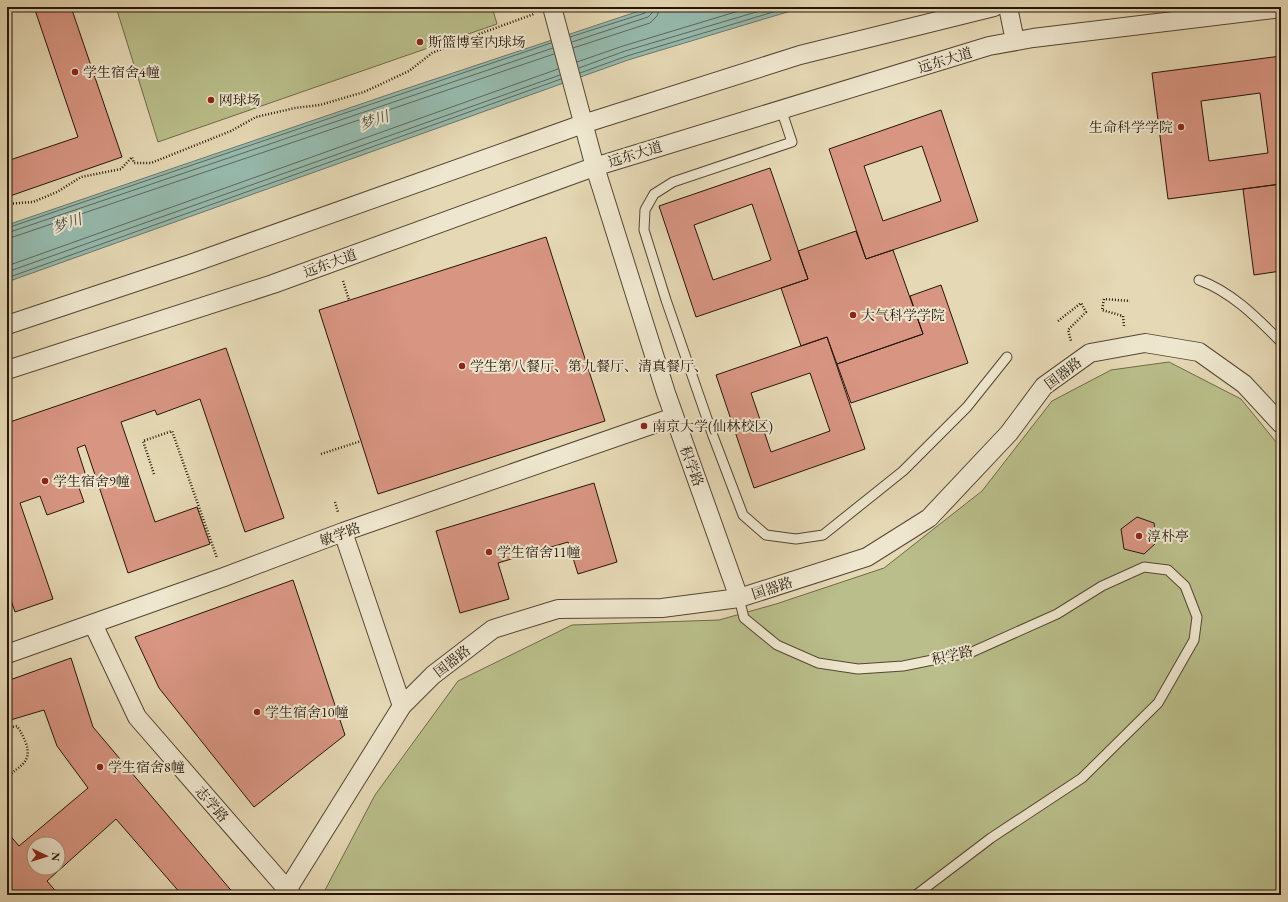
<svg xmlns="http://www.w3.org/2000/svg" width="1288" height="902" viewBox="0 0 1288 902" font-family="'EB Garamond','Noto Serif SC',serif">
  <rect width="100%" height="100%" fill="#e5d8b4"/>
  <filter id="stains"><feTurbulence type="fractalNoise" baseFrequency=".005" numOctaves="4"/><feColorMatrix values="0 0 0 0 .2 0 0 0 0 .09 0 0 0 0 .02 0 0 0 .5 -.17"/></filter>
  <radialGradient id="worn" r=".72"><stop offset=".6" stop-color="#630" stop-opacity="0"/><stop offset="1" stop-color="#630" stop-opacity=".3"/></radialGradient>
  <path fill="#b9be8a" stroke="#6f6a4a" d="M 116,7 L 492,7 L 497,24 L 158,142 Z
    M 1169,362 L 1241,399 L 1281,448 L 1281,895 L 325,895 L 324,892 L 375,795 L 458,681 L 572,625 L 719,620 L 776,604 L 884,568 L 982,491 L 1052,401 L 1111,370 Z"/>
  <path fill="#96baae" stroke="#69786c" d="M 651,7 L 804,7 L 628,60 L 7,282 L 7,225 L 399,91 Z"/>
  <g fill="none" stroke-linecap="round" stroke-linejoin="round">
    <path stroke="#5e685c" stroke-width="1" d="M 570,37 L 645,13 L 649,7
      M 572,42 L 648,17 L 652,13 L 654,7
      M 573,48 L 650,23 L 657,16 L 660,7
      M 577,62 L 623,46 L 752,7
      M 579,68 L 625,51 L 773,7
      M 580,73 L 627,56 L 790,7
      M 7,228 L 551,43
      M 7,233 L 553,48
      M 7,239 L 554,54
      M 7,266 L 558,69
      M 7,272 L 560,75
      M 7,278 L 561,79"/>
  </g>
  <path fill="#d89582" stroke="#251509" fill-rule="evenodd" d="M 34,7 L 71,7 L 122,157 L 7,197 L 7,161 L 78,137 Z
    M 1281,56 L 1281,184 L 1168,199 L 1152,73 ZM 1260,93 L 1268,153 L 1209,161 L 1201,101 Z
    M 941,110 L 978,221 L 866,259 L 829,149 ZM 922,146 L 941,201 L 883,221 L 864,166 Z
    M 770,168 L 808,279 L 696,317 L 659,206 ZM 752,204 L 771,260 L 713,280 L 694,225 Z
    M 1281,184 L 1281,271 L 1254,275 L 1243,189 Z
    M 856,231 L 866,259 L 893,250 L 923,334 L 837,364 L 827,337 L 801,346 L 781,288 L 808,279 L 798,251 Z
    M 546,237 L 605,421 L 378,494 L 319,310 Z
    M 941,285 L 968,363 L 851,403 L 837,364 L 923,334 L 910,296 Z
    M 827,337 L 865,449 L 754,488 L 716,375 ZM 810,373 L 830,431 L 771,452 L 751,393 Z
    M 226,348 L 284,518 L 245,532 L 200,399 L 157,415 L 155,410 L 121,422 L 155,522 L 197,507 L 210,544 L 128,573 L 85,445 L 77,448 L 87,479 L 77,482 L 84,502 L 47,515 L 40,496 L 20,503 L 53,599 L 15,612 L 7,588 L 7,423 Z
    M 594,483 L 617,562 L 578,574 L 568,542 L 498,563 L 509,599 L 460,613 L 436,531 Z
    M 1137,517 L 1154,523 L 1157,542 L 1144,554 L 1124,549 L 1121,529 Z
    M 293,580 L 345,735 L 254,807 L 159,688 L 135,637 Z
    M 71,658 L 93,727 L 235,895 L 182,895 L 116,819 L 47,881 L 59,895 L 7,895 L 7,832 L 19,846 L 88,788 L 57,746 L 44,710 L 7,721 L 7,681 ZM 34,844 L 58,844 L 58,868 L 34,868 Z"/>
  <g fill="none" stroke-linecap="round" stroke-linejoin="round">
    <g stroke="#554634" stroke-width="11">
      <path id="lane" d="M 781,109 L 792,142 L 673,182 L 654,194 L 645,210 L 644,230 L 666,300 L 713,436 L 743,515 L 766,535 L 796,539 L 823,535 L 903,471 L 967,407 L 1007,357
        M 1199,280 C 1232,292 1257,318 1281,342
        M 739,598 L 744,618 L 777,645 L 818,663 L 858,669 L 903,666 L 972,652 L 1057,614 L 1102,586 L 1144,567 L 1168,570 L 1185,586 L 1197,617 L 1194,640 L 1158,703 L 1082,778 L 991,838 L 916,895"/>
    </g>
    <g stroke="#554634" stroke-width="20">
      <path id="street" d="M 552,7 L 595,167 L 666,393 L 739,598
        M 1008,7 L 1015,41
        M 7,325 L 190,264 L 583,124 L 800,55 L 994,7
        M 7,370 L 273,284 L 591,168 L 989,46 L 1033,38 L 1281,8
        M 343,532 L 402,706
        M 93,624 L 137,717 L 292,895
        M 7,654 L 224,577 L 343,532 L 674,417
        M 284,895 L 402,706 L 433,675 L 493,629 L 558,609 L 662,608 L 739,598 L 867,557 L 929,518 L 1009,433 L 1044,386 L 1090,353 L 1145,343 L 1199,352 L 1244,384 L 1281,424"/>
    </g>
    <path stroke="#251509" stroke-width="2.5" stroke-dasharray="1 2" stroke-linecap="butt" d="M 7,204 L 33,202 L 57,192 L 81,177 L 121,169 L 132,157 L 134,163 L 151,163 L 231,131 L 256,117 L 295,108 L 320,105 L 364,92 L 409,71 L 432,53 L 479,34 L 534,14
      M 343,281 L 349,300
      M 1058,321 L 1081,303 L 1086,312 L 1068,330 L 1071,341
      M 1124,326 L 1123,316 L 1102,310 L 1104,299 L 1130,301
      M 321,454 L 361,441
      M 154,474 L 143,441 L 172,431 L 217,558
      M 335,502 L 338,512
      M 7,728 L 17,726 C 21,732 23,736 26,743 C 32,762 21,765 7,777"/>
    <use href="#lane" stroke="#eee6ce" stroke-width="9"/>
    <use href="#street" stroke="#eee6ce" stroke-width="18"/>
  </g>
  <g fill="#8f2418" stroke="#eee6ce" stroke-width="1.5">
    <circle cx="420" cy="42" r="4"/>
    <circle cx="75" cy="72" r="4"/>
    <circle cx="211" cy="100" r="4"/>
    <circle cx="1181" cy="127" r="4"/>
    <circle cx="853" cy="315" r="4"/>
    <circle cx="462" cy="366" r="4"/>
    <circle cx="644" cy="426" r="4"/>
    <circle cx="45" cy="481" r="4"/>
    <circle cx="1139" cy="536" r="4"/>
    <circle cx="489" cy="552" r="4"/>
    <circle cx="257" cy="712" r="4"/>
    <circle cx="100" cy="767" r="4"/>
  </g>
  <g text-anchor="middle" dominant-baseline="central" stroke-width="4" stroke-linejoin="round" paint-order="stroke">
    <g font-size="14" fill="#251509" stroke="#eee6ce" text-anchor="start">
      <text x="428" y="42">斯篮博室内球场</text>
      <text x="83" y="72">学生宿舍4幢</text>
      <text x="219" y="100">网球场</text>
      <text x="1173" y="127" text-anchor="end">生命科学学院</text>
      <text x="861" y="315">大气科学学院</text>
      <text x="470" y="366">学生第八餐厅、第九餐厅、清真餐厅、</text>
      <text x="652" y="426">南京大学(仙林校区)</text>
      <text x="53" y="481">学生宿舍9幢</text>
      <text x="1147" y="536">淳朴亭</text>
      <text x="497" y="552">学生宿舍11幢</text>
      <text x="265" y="712">学生宿舍10幢</text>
      <text x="108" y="767">学生宿舍8幢</text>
    </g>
    <g font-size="14" fill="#251509" stroke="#eee6ce">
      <text transform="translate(945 60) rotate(-17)">远东大道</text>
      <text transform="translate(635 154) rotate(-17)">远东大道</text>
      <text transform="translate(330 263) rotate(-20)">远东大道</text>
      <text transform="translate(1063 373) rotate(-37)">国器路</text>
      <text transform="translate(692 466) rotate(70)">积学路</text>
      <text transform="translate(340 534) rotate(-20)">敏学路</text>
      <text transform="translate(772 588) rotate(-18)">国器路</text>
      <text transform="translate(952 655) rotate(-13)">积学路</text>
      <text transform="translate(452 661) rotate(-38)">国器路</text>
      <text transform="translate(212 804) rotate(49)">志学路</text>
    </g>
    <g font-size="15" font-style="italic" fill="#4d4f43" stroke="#eee6ce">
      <text transform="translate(374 120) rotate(-19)">梦川</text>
      <text transform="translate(67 223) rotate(-19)">梦川</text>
    </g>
  </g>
  <rect width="1288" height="902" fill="none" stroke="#e5d8b4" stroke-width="24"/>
  <rect x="8" y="8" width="1272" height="886" fill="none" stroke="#251509" stroke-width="2"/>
  <rect x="12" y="12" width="1264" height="878" fill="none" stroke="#251509"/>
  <g transform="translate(46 856) rotate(94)"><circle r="19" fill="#eee6ce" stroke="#9e927f"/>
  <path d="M0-3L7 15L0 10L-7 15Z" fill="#8f2418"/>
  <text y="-6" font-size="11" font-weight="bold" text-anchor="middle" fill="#251509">N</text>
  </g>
  <rect width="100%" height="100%" filter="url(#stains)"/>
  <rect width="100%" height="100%" fill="url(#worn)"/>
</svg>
